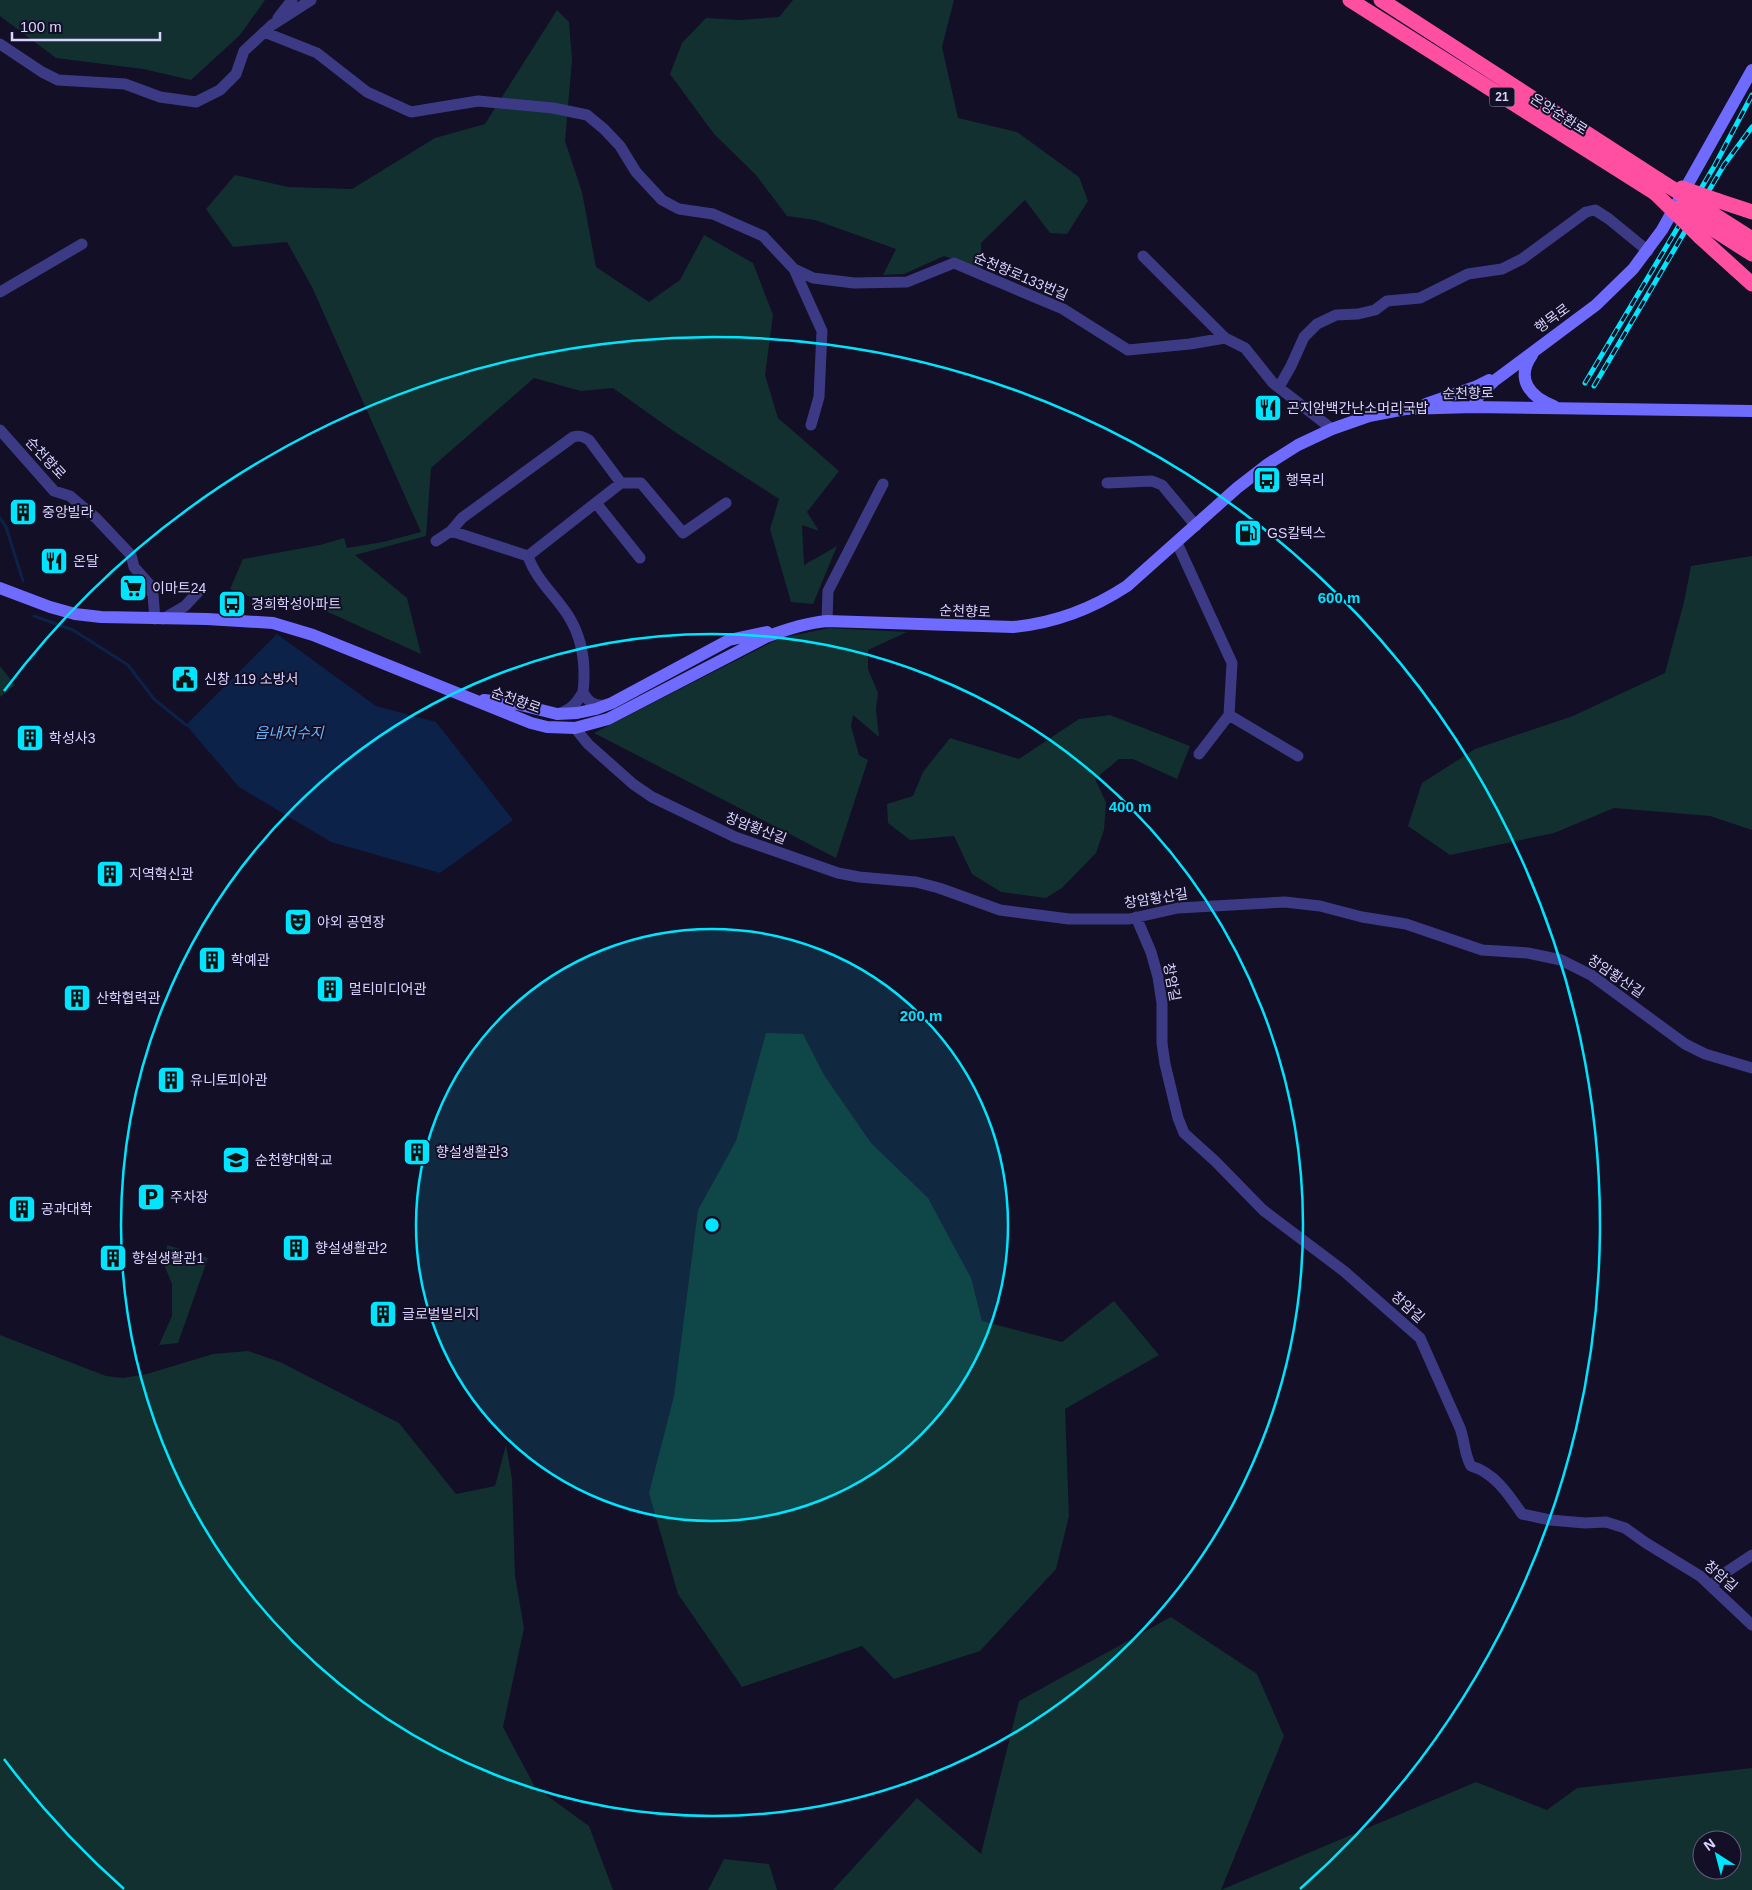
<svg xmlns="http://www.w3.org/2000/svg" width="1752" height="1890" viewBox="0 0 1752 1890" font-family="Helvetica,'Noto Sans KR',sans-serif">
  <rect width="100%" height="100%" fill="#130f26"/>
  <path fill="#12302f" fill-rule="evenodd" d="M 0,0 L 265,0 L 240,35 L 191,80 L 143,69 L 56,58 L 0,16 Z
    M 793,0 L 954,0 L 942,47 L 958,118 L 1017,132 L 1079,177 L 1088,201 L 1067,234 L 1050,233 L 1025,200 L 981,243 L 982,269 L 944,256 L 904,274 L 883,275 L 896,249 L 815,220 L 787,216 L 756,175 L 714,134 L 670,74 L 682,43 L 706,18 L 740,20 L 779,17 Z
    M 557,10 L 569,22 L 572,60 L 565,141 L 582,192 L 596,267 L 649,302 L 680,280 L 704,235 L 753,263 L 773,315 L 765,375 L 778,418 L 839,471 L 807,512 L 819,531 L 802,525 L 804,565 L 837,546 L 813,604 L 791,602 L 770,529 L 779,499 L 672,430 L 613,388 L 581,391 L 534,378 L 431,468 L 426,536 L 355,555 L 407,598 L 421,654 L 310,604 L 251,597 L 230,589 L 243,559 L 320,545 L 344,538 L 347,548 L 383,542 L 421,532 L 312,287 L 287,242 L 233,247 L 206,209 L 235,175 L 288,187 L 352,189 L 435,138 L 485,124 Z
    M 1752,556 L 1752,830 L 1710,816 L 1614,808 L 1554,833 L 1450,855 L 1408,826 L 1422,783 L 1475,749 L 1573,716 L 1665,673 L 1684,602 L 1691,566 Z
    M 830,628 L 907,632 L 868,650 L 868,669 L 878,693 L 876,709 L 879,737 L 853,715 L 851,726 L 859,755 L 868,760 L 836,858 L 594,733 L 780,638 Z
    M 0,666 L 15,685 L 0,697 Z
    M 1110,715 L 1190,746 L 1177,779 L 1133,759 L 1119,759 L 1095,779 L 1106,802 L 1104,830 L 1096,853 L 1062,888 L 1046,898 L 1001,892 L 972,874 L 954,836 L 910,840 L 888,823 L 887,804 L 913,796 L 923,772 L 950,738 L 1019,759 L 1079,719 Z
    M 766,1033 L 803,1034 L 824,1075 L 871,1143 L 928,1198 L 971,1278 L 982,1321 L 1062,1342 L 1114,1301 L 1159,1355 L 1065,1409 L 1069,1516 L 1056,1569 L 980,1651 L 894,1679 L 862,1646 L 742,1687 L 678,1594 L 649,1493 L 674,1396 L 698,1210 L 736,1141 Z
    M 167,1245 L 208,1258 L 178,1343 L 159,1345 L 172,1316 L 172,1284 L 165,1267 Z
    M 0,1335 L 106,1376 L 123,1378 L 147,1374 L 213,1354 L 248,1351 L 280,1362 L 399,1423 L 456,1494 L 495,1486 L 506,1445 L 512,1479 L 515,1576 L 524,1628 L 503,1727 L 535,1787 L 589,1826 L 613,1890 L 0,1890 Z
    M 1171,1617 L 1257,1674 L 1284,1736 L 1221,1890 L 1476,1782 L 1547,1810 L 1577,1788 L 1752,1768 L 1752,1890 L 833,1890 L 917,1798 L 981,1854 L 1019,1701 ZM 1702,1840 L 1732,1840 L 1732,1870 L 1702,1870 Z
    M 724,1859 L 769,1864 L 777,1890 L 708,1890 Z"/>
  <path fill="#0c2248" d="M 277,634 L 376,706 L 436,722 L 513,820 L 440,873 L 331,842 L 239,787 L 186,725 Z"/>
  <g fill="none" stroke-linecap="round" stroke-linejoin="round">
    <path stroke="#0c2248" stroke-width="3" d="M 0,518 L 6,527 L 23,581
      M 34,616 L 73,630 L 128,665 L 154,699 L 186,725"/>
    <path stroke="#3d3a85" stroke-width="11" d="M 278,18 L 292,0
      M 264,32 L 317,53 L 367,92 L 411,112 L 478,101 L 553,108 L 587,115 L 604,129 L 620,146 L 636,172 L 662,200 L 679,209 L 713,214 L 763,236 L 794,269 L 813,278 L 854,283 L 907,282 L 954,263 L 1063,309 L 1128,350 L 1190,344 L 1225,338 L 1245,348 L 1273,383 L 1332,429
      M 0,44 L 42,72 L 58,80 L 125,84 L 160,97 L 196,102 L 220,90 L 236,74 L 244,51 L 272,25 L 311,0
      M 1143,256 L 1225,338
      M 794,269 L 822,331 L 819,397 L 811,425
      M 0,292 L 82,244
      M 1279,387 L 1291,366 L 1304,337 L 1317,324 L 1336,315 L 1358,314 L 1375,310 L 1387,301 L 1420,298 L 1468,274 L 1502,269 L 1522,259 L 1586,212 L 1595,210 L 1609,219 L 1648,251
      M 0,430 L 54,491 L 70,496 L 96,518 L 131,555 L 134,567 L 149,584 L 153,595 L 155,619
      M 621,483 L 641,483 L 683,533 L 726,503
      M 1107,483 L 1152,481 L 1162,485 L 1196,526
      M 596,503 L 640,558
      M 451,531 L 462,518 L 573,437 C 579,435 583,436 589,440 L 621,483 L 528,556
      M 436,541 L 451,531 L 528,556 C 536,580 556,596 569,617 C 583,640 586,666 583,692
      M 1177,543 L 1232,663 L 1229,715 L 1199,754
      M 163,619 L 185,606 L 200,590
      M 827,621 L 828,591 L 883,484
      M 558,714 C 571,710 577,703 583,692 C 588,702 594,706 605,705
      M 1229,715 L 1298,756
      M 575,728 L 588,744 L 633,784 L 652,797 L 735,837 L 838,873 L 859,877 L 916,882 L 939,888 L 1000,910 L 1069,919 L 1129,919 L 1178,908 L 1285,902 L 1320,906 L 1362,917 L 1406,924 L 1482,950 L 1528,953 L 1561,960 L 1591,975 L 1685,1044 L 1705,1054 L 1752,1068
      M 1136,917 L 1151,952 L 1158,977 L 1162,1003 L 1162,1043 L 1165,1064 L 1178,1118 L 1184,1133 L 1215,1161 L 1263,1210 L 1345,1272 L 1420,1338 L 1460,1428 C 1465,1441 1464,1454 1471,1466 C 1495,1473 1509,1495 1522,1514 L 1550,1520 L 1585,1523 L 1606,1522 L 1625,1528 L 1646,1543 L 1700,1576 L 1752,1625
      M 1712,1587 L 1719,1577 L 1752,1555"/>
    <path stroke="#6f6bff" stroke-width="12" d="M 1532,355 C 1515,379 1530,397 1554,406
      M 1426,404 L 1475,387 L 1489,380
      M 1473,407 L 1480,394 L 1494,381 L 1596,305 L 1633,269 L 1662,230 L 1752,70
      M 0,588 L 50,607 L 75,614 L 101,617 L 207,619 L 273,623 L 313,635 L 531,723 L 547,727 L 575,728 L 608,719 L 766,637 C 787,629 806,623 827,621 L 1013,627 C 1056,623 1092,609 1127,586 L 1237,488 L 1268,464 L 1298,445 L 1332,429 L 1369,416 L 1405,409 L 1473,407 L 1752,411
      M 484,700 L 517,704 L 557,714 L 577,713 L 596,709 L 612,703 L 729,640 L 767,632"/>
    <path stroke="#ff4fa3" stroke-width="15" d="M 1350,0 L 1655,193
      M 1381,0 L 1659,180
      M 1719,201 L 1752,212
      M 1713,214 L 1752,239
      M 1708,226 L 1752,254
      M 1700,237 L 1752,284"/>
    <g stroke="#00e5ff" stroke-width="5">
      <path id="rail" d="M 1585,383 L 1715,165 L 1752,95
        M 1594,386 L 1724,165 L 1752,127"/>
    </g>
    <use href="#rail" stroke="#130f26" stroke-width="3" stroke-dasharray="9" stroke-linecap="butt"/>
    <path stroke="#ff4fa3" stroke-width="15" d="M 1659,180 L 1713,214
      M 1682,188 L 1719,201
      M 1655,193 L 1700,237
      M 1679,208 L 1708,226"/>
  </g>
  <circle cx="712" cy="1225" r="296" fill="#00e5ff" fill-opacity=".12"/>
  <g fill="none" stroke="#00e5ff" stroke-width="2.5">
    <circle cx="712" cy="1225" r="296"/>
    <circle cx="712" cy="1225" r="591"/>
    <path d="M124 1889A887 887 0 0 1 4 1759M4 691A887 887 0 1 1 1300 1889"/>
  </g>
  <defs>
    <g id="restaurant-square" transform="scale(1.4375)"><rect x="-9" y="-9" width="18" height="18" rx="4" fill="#00e5ff" stroke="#130f26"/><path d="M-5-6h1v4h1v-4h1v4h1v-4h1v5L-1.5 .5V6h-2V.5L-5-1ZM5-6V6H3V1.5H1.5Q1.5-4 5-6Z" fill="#111"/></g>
    <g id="bus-square" transform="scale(1.4375)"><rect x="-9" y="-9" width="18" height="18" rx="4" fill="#00e5ff" stroke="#130f26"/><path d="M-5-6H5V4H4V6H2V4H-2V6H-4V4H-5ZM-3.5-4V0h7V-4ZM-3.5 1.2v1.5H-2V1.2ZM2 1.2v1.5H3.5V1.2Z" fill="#111"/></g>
    <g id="building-square" transform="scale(1.4375)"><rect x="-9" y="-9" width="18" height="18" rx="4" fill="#00e5ff" stroke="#130f26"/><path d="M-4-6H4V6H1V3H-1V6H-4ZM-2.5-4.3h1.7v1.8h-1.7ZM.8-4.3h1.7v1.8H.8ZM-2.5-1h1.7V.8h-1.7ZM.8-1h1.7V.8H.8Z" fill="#111"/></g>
    <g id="fuel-square" transform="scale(1.4375)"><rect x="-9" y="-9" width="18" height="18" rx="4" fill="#00e5ff" stroke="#130f26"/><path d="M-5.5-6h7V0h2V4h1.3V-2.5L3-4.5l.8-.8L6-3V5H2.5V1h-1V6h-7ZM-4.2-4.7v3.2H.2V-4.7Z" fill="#111"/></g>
    <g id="supermarket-square" transform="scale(1.4375)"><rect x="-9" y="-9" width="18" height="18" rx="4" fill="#00e5ff" stroke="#130f26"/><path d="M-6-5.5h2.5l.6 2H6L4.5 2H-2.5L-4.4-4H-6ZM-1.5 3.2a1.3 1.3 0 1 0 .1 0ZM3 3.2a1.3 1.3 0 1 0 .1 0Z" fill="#111"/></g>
    <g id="civic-square" transform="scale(1.4375)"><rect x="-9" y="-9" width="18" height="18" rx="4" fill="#00e5ff" stroke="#130f26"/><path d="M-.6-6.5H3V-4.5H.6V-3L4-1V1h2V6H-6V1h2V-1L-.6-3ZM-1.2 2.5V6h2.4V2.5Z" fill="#111"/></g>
    <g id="theatre-square" transform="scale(1.4375)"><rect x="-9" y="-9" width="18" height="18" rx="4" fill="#00e5ff" stroke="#130f26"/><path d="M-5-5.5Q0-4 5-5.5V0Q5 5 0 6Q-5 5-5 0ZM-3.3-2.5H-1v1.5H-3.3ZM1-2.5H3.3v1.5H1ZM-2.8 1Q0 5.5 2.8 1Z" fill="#111"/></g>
    <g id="university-square" transform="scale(1.4375)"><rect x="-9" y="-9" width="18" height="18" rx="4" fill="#00e5ff" stroke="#130f26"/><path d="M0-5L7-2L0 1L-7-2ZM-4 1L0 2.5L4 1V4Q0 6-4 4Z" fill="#111"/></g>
    <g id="parking-square" transform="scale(1.4375)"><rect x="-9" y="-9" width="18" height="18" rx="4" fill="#00e5ff" stroke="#130f26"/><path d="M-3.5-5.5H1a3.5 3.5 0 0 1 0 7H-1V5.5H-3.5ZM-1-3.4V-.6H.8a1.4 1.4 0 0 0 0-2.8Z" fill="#111"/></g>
  </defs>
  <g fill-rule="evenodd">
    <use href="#restaurant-square" x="1268" y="408"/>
    <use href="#bus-square" x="1267" y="480"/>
    <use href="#building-square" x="23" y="512"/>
    <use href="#fuel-square" x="1248" y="533"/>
    <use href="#restaurant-square" x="54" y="561"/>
    <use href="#supermarket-square" x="133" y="588"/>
    <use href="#bus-square" x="232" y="604"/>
    <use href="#civic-square" x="185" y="679"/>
    <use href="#building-square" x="30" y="738"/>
    <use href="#building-square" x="110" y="874"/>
    <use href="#theatre-square" x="298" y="922"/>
    <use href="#building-square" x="212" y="960"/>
    <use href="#building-square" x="330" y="989"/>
    <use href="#building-square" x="77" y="998"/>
    <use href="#building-square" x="171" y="1080"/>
    <use href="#building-square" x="417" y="1152"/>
    <use href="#university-square" x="236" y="1160"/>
    <use href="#parking-square" x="151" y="1197"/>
    <use href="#building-square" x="22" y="1209"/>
    <use href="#building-square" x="296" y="1248"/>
    <use href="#building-square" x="113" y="1258"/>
    <use href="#building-square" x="383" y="1314"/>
  </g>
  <g text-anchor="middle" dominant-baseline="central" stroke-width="4" stroke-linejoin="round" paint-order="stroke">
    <rect fill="#130f26" stroke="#9e99be" stroke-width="1" x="1489.5" y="87.5" width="25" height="19" rx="4"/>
    <g font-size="12" font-weight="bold" fill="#d9d4ff">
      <text x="1502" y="97">21</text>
    </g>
    <g font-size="14" fill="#d9d4ff" stroke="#130f26">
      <text transform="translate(1559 114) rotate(32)">온양순환로</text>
      <text transform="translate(1021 276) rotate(23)">순천향로133번길</text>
      <text transform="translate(1552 318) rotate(-36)">행목로</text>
      <text transform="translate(1468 393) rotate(-1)">순천향로</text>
      <text transform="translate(46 458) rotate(47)">순천향로</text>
      <text transform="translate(965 611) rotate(2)">순천향로</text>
      <text transform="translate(516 700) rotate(20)">순천향로</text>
      <text transform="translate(756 828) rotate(21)">창암황산길</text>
      <text transform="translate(1156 898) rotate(-9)">창암황산길</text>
      <text transform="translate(1616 976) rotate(34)">창암황산길</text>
      <text transform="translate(1172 982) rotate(79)">창암길</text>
      <text transform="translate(1408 1307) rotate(42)">창암길</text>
      <text transform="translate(1721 1576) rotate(41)">창암길</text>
    </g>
    <g font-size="14" fill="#d9d4ff" stroke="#130f26" text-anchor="start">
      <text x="1287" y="408">곤지암백간난소머리국밥</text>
      <text x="1286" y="480">행목리</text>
      <text x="42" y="512">중앙빌라</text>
      <text x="1267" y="533">GS칼텍스</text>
      <text x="73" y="561">온달</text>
      <text x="152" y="588">이마트24</text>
      <text x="251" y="604">경희학성아파트</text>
      <text x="204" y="679">신창 119 소방서</text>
      <text x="49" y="738">학성사3</text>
      <text x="129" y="874">지역혁신관</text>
      <text x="317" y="922">야외 공연장</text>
      <text x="231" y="960">학예관</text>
      <text x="349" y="989">멀티미디어관</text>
      <text x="96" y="998">산학협력관</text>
      <text x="190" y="1080">유니토피아관</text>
      <text x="436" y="1152">향설생활관3</text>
      <text x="255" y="1160">순천향대학교</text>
      <text x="170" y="1197">주차장</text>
      <text x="41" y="1209">공과대학</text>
      <text x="315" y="1248">향설생활관2</text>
      <text x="132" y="1258">향설생활관1</text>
      <text x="402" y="1314">글로벌빌리지</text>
    </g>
    <g font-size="15" font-style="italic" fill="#62b6ff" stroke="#130f26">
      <text x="289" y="732">읍내저수지</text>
    </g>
  </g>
  <circle cx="712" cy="1225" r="8" fill="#00e5ff" stroke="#130f26" stroke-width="2.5"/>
  <g font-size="15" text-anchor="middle" font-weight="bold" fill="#00e5ff" stroke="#130f26" stroke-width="4" stroke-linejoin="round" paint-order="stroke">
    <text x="1339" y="603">600 m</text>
    <text x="1130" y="812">400 m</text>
    <text x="921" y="1021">200 m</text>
  </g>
  <g transform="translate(1717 1855) rotate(324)"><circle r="24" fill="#130f26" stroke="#625e7d"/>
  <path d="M0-4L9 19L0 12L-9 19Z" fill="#00e5ff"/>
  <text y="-8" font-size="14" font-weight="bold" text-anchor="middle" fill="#d9d4ff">N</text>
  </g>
  <path d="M12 32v8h148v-8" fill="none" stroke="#d9d4ff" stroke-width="2.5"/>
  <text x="20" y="32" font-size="15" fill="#d9d4ff" stroke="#130f26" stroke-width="4" paint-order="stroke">100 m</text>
</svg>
